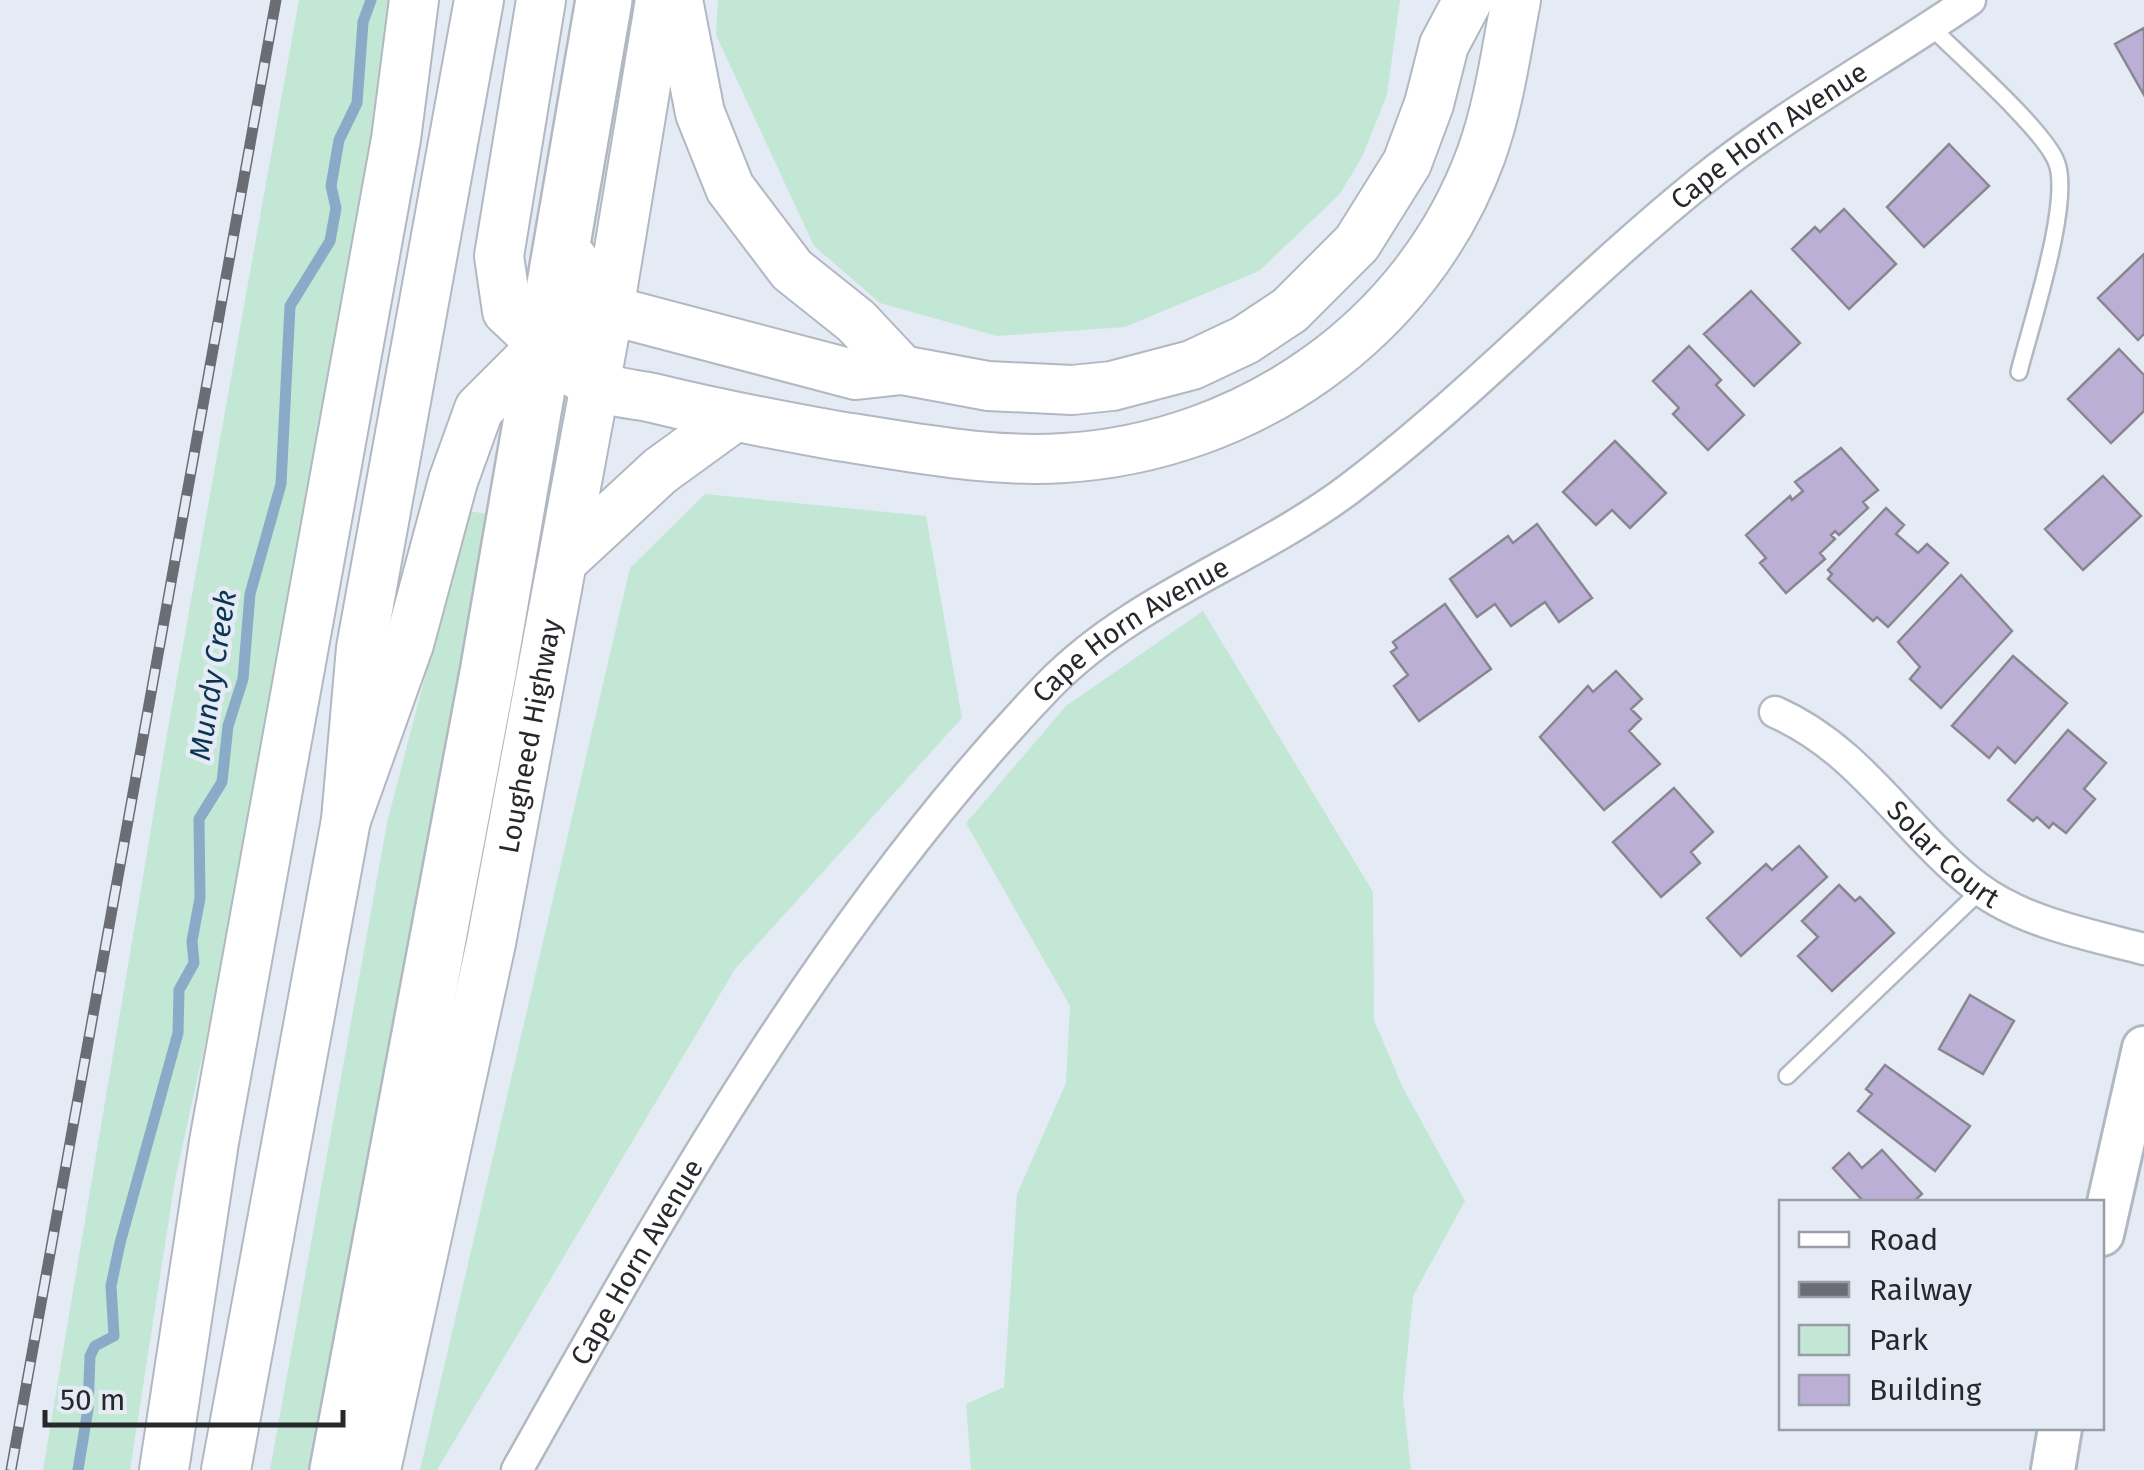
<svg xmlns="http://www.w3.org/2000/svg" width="2144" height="1470" viewBox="0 0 2144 1470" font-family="'Fira Sans',sans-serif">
  <rect width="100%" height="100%" fill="#e5ebf5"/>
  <path fill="#c2e7d4" d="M 299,0 L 434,0 L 175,1180 L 130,1470 L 43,1470 L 167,734 Z
    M 718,0 L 1400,0 L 1387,95 L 1362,157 L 1340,194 L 1259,271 L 1125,327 L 997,336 L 880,303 L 814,246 L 716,35 Z
    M 705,494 L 926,516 L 962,718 L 735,969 L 437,1470 L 420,1470 L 630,568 Z
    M 468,511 L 489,514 L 314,1470 L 270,1470 L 387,823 Z
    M 1203,611 L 1373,892 L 1374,1020 L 1402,1086 L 1465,1201 L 1413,1296 L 1403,1397 L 1411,1470 L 971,1470 L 966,1404 L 1004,1387 L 1017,1194 L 1066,1083 L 1070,1006 L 966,823 L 1066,706 Z"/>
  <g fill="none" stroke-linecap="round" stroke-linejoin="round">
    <path stroke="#89abc8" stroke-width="11" d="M 78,1470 L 88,1409 L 90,1356 L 95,1346 L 114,1336 L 111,1286 L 120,1243 L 178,1033 L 179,990 L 194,963 L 192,941 L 200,898 L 199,819 L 222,782 L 228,726 L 243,679 L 250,594 L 281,484 L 290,306 L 330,241 L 336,208 L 331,186 L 339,140 L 357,103 L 363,22 L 371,0"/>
  </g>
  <path fill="#bcafd6" stroke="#898690" stroke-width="2.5" d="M 2144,28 L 2144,95 L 2115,44 Z
    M 1949,144 L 1989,186 L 1924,247 L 1887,207 Z
    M 1844,209 L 1896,264 L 1849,309 L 1792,249 L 1815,227 L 1820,232 Z
    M 2144,254 L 2144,334 L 2138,340 L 2098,298 Z
    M 1751,291 L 1800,343 L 1754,386 L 1704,334 Z
    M 1689,346 L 1721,380 L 1716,385 L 1744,415 L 1708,450 L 1673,414 L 1679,408 L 1653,381 Z
    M 2119,349 L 2144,375 L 2144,411 L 2111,443 L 2068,399 Z
    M 1615,441 L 1666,493 L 1630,528 L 1612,510 L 1596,525 L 1563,492 Z
    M 1841,448 L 1878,490 L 1863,502 L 1868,508 L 1839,535 L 1835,531 L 1831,535 L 1835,539 L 1820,553 L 1825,559 L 1786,593 L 1760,563 L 1766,558 L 1746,535 L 1790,496 L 1792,500 L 1803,491 L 1795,482 Z
    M 2103,476 L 2141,516 L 2083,570 L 2045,529 Z
    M 1886,508 L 1904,525 L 1896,534 L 1918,553 L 1927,544 L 1948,563 L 1888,627 L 1877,617 L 1873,621 L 1828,579 L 1832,574 L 1828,570 Z
    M 1537,524 L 1592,598 L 1559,622 L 1545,602 L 1511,626 L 1495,604 L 1477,617 L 1450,579 L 1508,536 L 1513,543 Z
    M 1961,575 L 2012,631 L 1941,708 L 1910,679 L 1920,667 L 1898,642 Z
    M 1445,604 L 1491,669 L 1419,721 L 1394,686 L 1408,675 L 1391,652 L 1397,648 L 1393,642 Z
    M 2013,656 L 2067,703 L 2015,763 L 1998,747 L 1989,758 L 1952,726 Z
    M 1616,671 L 1642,699 L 1631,709 L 1641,719 L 1629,731 L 1660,764 L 1604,810 L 1540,737 L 1588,686 L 1593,692 Z
    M 2068,730 L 2106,763 L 2084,789 L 2095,799 L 2066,833 L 2053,823 L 2049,828 L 2037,817 L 2033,821 L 2008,800 Z
    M 1674,788 L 1713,832 L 1691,852 L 1700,863 L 1661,897 L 1613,842 Z
    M 1799,846 L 1827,877 L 1741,956 L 1707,918 L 1766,864 L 1772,870 Z
    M 1839,885 L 1855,901 L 1860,897 L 1894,933 L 1832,991 L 1798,956 L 1818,937 L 1802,921 Z
    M 1970,995 L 2014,1021 L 1983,1074 L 1939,1049 Z
    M 1885,1065 L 1970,1126 L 1935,1171 L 1858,1111 L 1872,1094 L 1866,1089 Z
    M 1882,1150 L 1922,1194 L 1913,1202 L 1864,1202 L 1833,1168 L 1849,1153 L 1862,1168 Z"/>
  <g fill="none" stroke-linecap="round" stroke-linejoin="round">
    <g stroke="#b2b8c1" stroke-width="20">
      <path id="lane" d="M 1930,26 C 1959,55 2043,129 2056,161 C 2073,199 2030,327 2019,372
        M 1787,1076 L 1981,890"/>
    </g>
    <g stroke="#b2b8c1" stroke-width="35">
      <g id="street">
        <path id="s1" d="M 1775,712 C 1862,750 1905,832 1978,888 C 2023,922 2090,935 2144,949"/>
        <path id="s2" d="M 517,1470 C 671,1196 830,913 1049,685 C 1134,598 1253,561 1349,489 C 1472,396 1578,281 1699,183 C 1784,114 1880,62 1970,0"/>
      </g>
    </g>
    <g stroke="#b2b8c1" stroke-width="48">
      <path id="secondary" d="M 2102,1234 L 2144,1048
        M 2053,1470 L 2060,1428"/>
    </g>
    <g stroke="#b2b8c1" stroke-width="52">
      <g id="primary">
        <path d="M 541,0 L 499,256 L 507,311 C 533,334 562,369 594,384 C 610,393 635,394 653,398 C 714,413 776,425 838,436 C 912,447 989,463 1064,458 C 1248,447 1417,330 1481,155 C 1499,105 1506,52 1516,0"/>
        <path d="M 678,0 L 700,113 L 730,188 L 792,270 L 856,321 L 902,370"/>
        <path d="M 564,560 L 660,471 L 733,418"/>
        <path d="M 346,820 L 409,644 L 453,481 L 479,409 L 544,344 L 609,310 L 856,375 L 902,370 L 988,386 L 1072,390 L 1112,386 L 1192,365 L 1245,340 L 1290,310 L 1357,243 L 1407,163 L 1429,104 L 1444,45 L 1468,0"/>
        <path d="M 164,1470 L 214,1142 L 396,139 L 414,0"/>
        <path d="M 226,1470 L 346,820 L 361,648 L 479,0"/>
        <path id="s3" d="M 376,1470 L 491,943 L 609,310 L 660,0"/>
      </g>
    </g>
    <g stroke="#b2b8c1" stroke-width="60">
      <path id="highway" d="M 561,250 L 609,310
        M 338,1470 L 488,673 L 604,0"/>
    </g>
    <use href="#lane" stroke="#fff" stroke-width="15"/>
    <use href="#street" stroke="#fff" stroke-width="30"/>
    <use href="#secondary" stroke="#fff" stroke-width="42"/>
    <use href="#primary" stroke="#fff" stroke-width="48"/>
    <use href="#highway" stroke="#fff" stroke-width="55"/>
    <g stroke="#6a6d74" stroke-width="11">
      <path id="rail" d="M 11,1470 L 276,0"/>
    </g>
    <use href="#rail" stroke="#e5ebf5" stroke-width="8" stroke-dasharray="22" stroke-linecap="butt"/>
  </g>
  <g text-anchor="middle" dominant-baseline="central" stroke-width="9" stroke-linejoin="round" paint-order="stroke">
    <g font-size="28" fill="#26282c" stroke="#e5ebf5">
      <text stroke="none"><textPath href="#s2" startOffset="1860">Cape Horn Avenue</textPath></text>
      <text stroke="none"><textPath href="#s2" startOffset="1050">Cape Horn Avenue</textPath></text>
      <text stroke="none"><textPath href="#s3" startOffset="750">Lougheed Highway</textPath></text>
      <text stroke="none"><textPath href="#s1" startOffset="222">Solar Court</textPath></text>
      <text stroke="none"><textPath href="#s2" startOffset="240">Cape Horn Avenue</textPath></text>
    </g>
    <g font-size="30" font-style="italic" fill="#0b3553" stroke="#e5ebf5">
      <text transform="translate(213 675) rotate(-81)">Mundy Creek</text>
    </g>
  </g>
  <rect x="1779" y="1200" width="325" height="230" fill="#e5ebf5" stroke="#999da5" stroke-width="2.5"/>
  <rect x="1799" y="1232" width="50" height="15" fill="#ffffff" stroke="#999da5" stroke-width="2.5"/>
  <text x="1869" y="1250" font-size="30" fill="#26282c">Road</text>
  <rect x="1799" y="1282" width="50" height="15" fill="#6a6d74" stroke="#999da5" stroke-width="2.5"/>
  <text x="1869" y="1300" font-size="30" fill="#26282c">Railway</text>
  <rect x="1799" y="1325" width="50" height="30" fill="#c2e7d4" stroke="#999da5" stroke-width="2.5"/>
  <text x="1869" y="1350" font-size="30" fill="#26282c">Park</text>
  <rect x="1799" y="1375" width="50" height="30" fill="#bcafd6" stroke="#999da5" stroke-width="2.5"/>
  <text x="1869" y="1400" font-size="30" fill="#26282c">Building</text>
  <path d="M45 1410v15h298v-15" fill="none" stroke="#26282c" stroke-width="5"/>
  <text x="60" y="1410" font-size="30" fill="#26282c" stroke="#e5ebf5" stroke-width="8" paint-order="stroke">50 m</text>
</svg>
